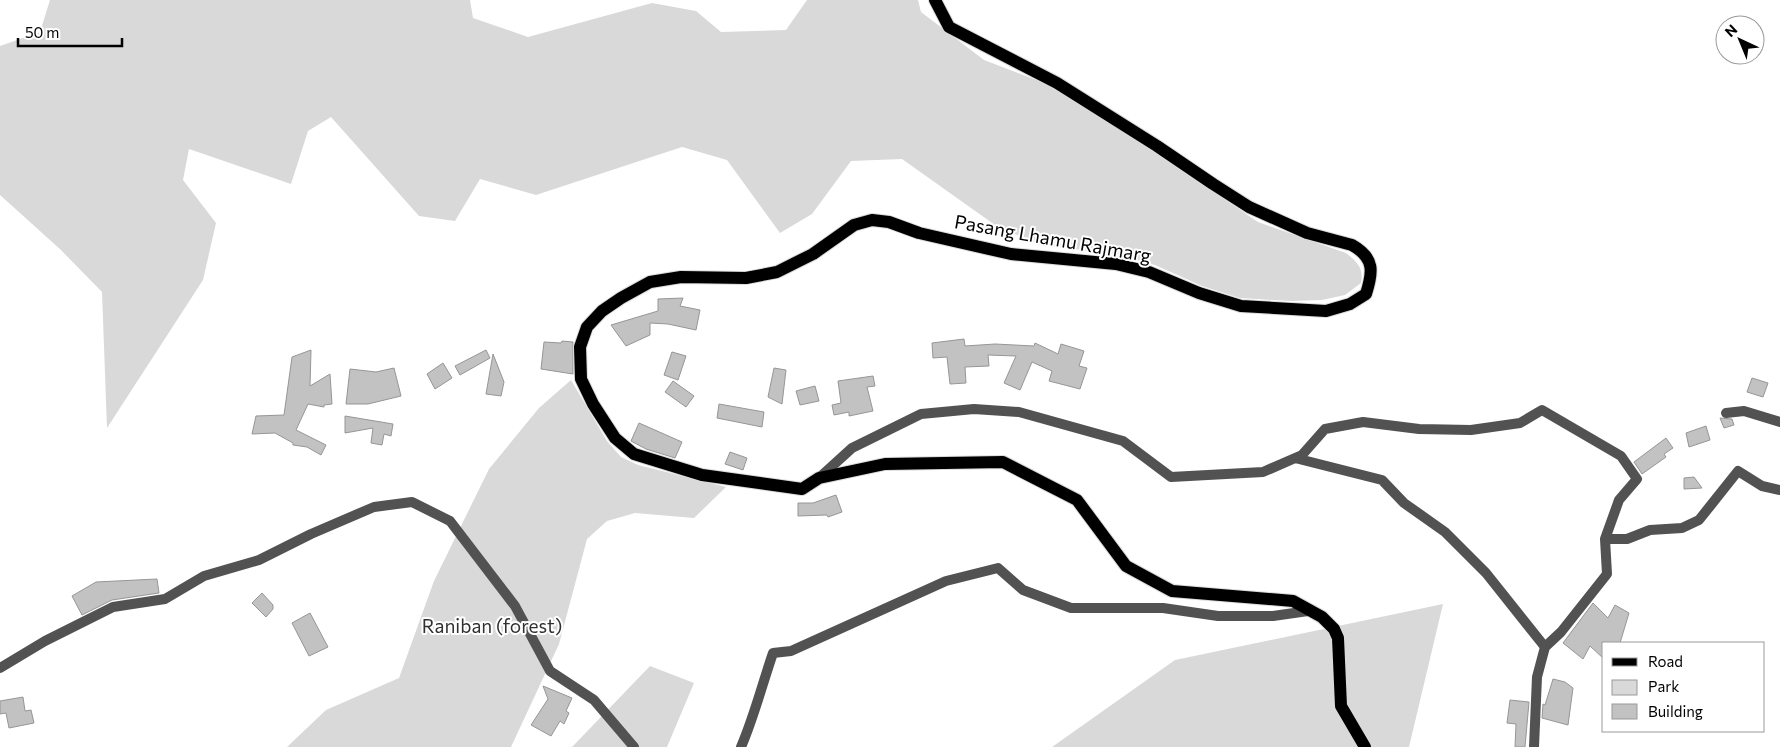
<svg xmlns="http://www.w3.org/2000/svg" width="1780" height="747" viewBox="0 0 1780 747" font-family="Commissioner,sans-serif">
  <rect width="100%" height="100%" fill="#fff"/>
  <path fill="#d9d9d9" d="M 50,0 L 470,0 L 473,18 L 528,37 L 652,3 L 696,11 L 721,32 L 786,30 L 807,0 L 918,0 L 921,12 L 984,60 L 1060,89 L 1258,222 L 1346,253 C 1357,262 1364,268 1361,283 L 1345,295 L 1322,300 L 1291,301 L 1240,298 L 1202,286 L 1155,265 L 1116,254 L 1040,245 L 995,225 L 902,159 L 851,161 L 812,214 L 780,233 L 727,160 L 682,147 L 536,195 L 480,179 L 455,221 L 419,216 L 331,117 L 308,131 L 291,184 L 189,149 L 183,180 L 216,223 L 203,280 L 107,428 L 102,292 L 61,250 L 0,195 L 0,46 L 40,32 Z
    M 571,380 L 607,441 L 621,457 L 638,465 L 726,487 L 694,518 L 635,513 L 607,521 L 587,539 L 559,644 L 511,747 L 287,747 L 326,710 L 399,678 L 434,581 L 489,469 L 539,408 Z
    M 1443,604 L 1409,747 L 1052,747 L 1175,660 Z
    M 650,666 L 694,683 L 667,747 L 572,747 Z"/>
  <path fill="#c2c2c2" stroke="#969696" d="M 683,298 L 680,306 L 700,310 L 696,330 L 668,324 L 650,323 L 650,335 L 626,346 L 611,325 L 658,311 L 658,299 Z
    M 964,339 L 965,346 L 995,344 L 1034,346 L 1035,343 L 1058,354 L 1061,344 L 1084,351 L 1079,366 L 1087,368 L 1080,389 L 1049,381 L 1052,371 L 1032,362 L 1020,390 L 1004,383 L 1016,356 L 988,355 L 989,366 L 965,367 L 966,383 L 950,384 L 947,357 L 933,358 L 932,343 Z
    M 562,341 L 573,342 L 573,374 L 541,369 L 544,342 L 561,343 Z
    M 311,350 L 310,386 L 330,374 L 332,404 L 324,405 L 324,407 L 308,404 L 296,430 L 326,445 L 321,455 L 307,447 L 293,445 L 293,443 L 275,433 L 252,434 L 256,416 L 284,415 L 292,357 Z
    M 486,350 L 490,358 L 460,375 L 455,366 Z
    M 672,352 L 686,356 L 678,380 L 664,375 Z
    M 493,354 L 504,382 L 501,396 L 486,394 Z
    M 443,363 L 452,378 L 435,389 L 427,374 Z
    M 394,368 L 401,396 L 368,404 L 346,404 L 350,369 L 376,372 Z
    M 774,368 L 786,370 L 782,404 L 768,397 Z
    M 873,376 L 875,386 L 867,387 L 873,411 L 849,416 L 849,412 L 834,415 L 832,405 L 841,403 L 838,381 Z
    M 1752,378 L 1768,383 L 1763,397 L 1747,392 Z
    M 673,381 L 694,396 L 686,407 L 665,392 Z
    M 815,386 L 819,401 L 800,405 L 796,391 Z
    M 719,404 L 764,412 L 762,427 L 717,418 Z
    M 345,416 L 393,424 L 391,436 L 384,434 L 382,445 L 371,443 L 373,428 L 345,433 Z
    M 1720,418 L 1732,419 L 1734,425 L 1724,428 Z
    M 639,423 L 682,442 L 675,458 L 646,449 L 631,441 Z
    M 1706,426 L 1710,440 L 1689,447 L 1686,433 Z
    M 1666,438 L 1673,448 L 1664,454 L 1666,457 L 1642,474 L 1634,462 Z
    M 730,452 L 747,458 L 743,470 L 725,464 Z
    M 1694,477 L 1702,488 L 1684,489 L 1684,478 Z
    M 836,495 L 842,512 L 828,517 L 827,515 L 798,516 L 798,503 L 813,503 Z
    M 157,579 L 159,593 L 112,600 L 82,615 L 72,596 L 96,582 Z
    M 262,593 L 273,605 L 273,609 L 266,617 L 252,603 Z
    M 1593,603 L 1608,618 L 1615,605 L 1629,613 L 1620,643 L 1604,643 L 1604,659 L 1590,646 L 1583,659 L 1563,643 Z
    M 310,613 L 328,647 L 309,656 L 292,623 Z
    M 1553,679 L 1565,682 L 1573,688 L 1568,725 L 1542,718 L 1543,704 L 1545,705 Z
    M 543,686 L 572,698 L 566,711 L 569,713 L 564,724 L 560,721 L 551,736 L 531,725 L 548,699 Z
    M 23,697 L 25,711 L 31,710 L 34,723 L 9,728 L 6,713 L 0,714 L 0,701 Z
    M 1510,700 L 1529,702 L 1525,747 L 1515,747 L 1516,724 L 1507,723 Z"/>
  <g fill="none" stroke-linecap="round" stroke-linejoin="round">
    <g stroke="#dbdbdb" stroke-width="14">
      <path id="primary" d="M 935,0 L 949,27 L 1057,83 L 1157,146 L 1213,184 L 1249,207 L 1307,233 L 1352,245 C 1375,258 1373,272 1366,294 L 1350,304 L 1326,311 L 1241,306 L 1199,293 L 1149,272 L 1116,264 L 1011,254 L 919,233 L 889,222 L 872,220 L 854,225 L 813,254 L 777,272 L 746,278 L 681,277 L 650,282 L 621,298 L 602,311 L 587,327 L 580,347 L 581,379 L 593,404 L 615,438 L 634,454 L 702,475 L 802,489 L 819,478 L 885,464 L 1003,462 L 1077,500 L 1126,566 L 1172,591 L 1293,601 L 1322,617 L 1334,629 L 1338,638 L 1341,706 L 1365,747"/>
    </g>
    <path stroke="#525252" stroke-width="10" d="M 1726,413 L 1744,411 L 1780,422
      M 819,478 L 852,448 L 921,414 L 974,409 L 1019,412 L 1123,441 L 1171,477 L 1263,472 L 1302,455 L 1325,429 L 1363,422 L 1419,429 L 1471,430 L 1520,423 L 1542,410 L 1621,456 L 1637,479 L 1619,500 L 1605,539 L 1607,574 L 1561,632 L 1545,647 L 1486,573 L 1445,532 L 1404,503 L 1382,480 L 1295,458
      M 1605,539 L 1627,539 L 1650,530 L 1682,528 L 1699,520 L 1738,471 L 1762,486 L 1780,490
      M 0,668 L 45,641 L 113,607 L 165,599 L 204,576 L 259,560 L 311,534 L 374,507 L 412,502 L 450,521 L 515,606 L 550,671 L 594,700 L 634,747
      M 741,747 C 754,717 762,685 773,653 L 791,651 L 946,581 L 998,568 L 1023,590 L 1071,608 L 1163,608 L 1218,616 L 1273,616 L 1308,611
      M 1534,747 L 1537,677 L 1545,647"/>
    <use href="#primary" stroke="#000" stroke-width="12"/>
  </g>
  <g text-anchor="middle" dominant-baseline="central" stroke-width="4" stroke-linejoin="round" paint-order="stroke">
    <g font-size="19" fill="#000" stroke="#fff">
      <text transform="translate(1053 238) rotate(10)">Pasang Lhamu Rajmarg</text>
    </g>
    <g font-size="19" fill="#303030" stroke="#fff">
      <text x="492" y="625">Raniban (forest)</text>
    </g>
  </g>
  <rect x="1602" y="642" width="162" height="90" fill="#ffffff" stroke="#999999"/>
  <rect x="1612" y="658" width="25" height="8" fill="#000000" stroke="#999999"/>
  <text x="1648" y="667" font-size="15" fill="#000000">Road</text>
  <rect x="1612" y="680" width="25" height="15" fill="#d9d9d9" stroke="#999999"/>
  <text x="1648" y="692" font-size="15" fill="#000000">Park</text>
  <rect x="1612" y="704" width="25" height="15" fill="#c2c2c2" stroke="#999999"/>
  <text x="1648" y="717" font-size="15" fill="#000000">Building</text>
  <g transform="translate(1740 40) rotate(316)"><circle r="24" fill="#ffffff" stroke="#999999"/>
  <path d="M0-4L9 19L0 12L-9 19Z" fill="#000000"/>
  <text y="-8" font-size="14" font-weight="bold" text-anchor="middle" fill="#000000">N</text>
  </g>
  <path d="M18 38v8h104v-8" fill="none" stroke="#000000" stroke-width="2.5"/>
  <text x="25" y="38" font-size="15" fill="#000000" stroke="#ffffff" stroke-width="4" paint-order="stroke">50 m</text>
</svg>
